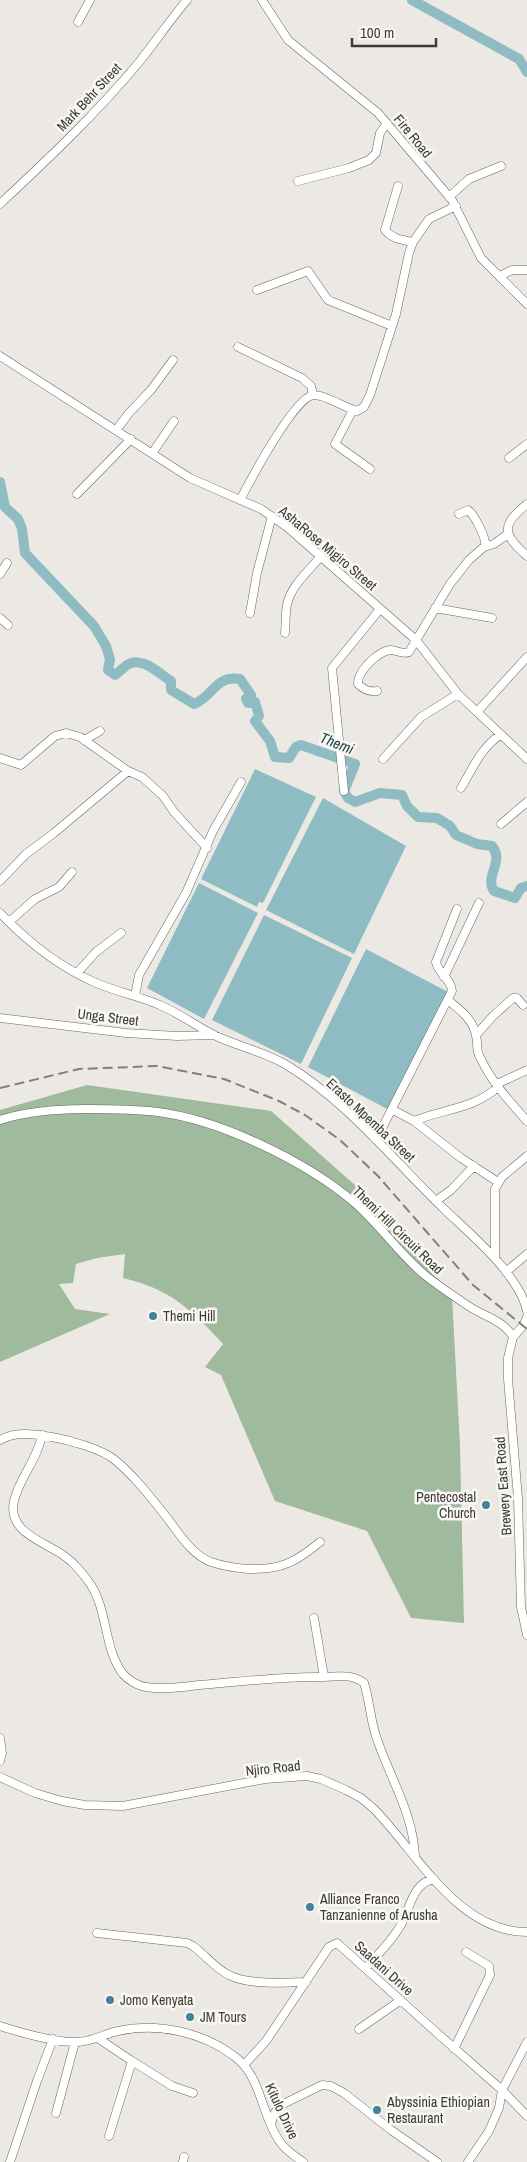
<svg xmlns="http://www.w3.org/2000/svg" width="527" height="2162" viewBox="0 0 527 2162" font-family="'Archivo Narrow',sans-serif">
  <rect width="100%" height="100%" fill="#ece9e5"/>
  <path fill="#a0ba9e" d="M 87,1085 L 271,1111 L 381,1208 L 452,1296 L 460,1446 L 464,1623 L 411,1618 L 367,1531 L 275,1501 L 221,1375 L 205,1367 L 223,1344 C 191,1309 170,1289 123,1278 L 125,1254 L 97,1258 L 76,1264 L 73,1283 L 59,1284 L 75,1309 L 110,1314 L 0,1362 L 0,1110 Z"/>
  <path fill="#8fbcc2" d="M 255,769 L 316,797 L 263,903 L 259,902 L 257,907 L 201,879 Z
    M 323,798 L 406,846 L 354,954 L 266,910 Z
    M 199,883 L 258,913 L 204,1019 L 147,988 Z
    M 264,915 L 352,958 L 301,1064 L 212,1020 Z
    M 366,949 L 448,992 L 389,1110 L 308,1067 Z"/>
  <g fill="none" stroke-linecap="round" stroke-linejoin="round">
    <path stroke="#8fbcc2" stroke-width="10" d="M 412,0 L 519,59 L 527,72
      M 0,482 L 5,507 L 18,519 L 22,529 L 25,553 L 94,626 L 106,646 L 110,659 L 108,670 L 115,675 C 119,672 123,668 127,665 C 141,655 160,674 171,681 L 171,690 L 194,704 C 213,697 215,675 240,679 L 251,695 L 246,699 L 248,703 L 255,702 L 259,716 L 255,721 L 270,741 L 275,757 L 289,758 L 296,747 L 301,745 L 355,764 L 344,791 L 348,798 L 355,802 L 380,793 L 402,795 L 407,806 L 418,817 L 437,818 L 450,826 L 456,835 L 477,844 L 492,846 C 505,862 484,876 494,891 L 515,898 L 521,888 L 527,886"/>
    <g stroke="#676662" stroke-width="9">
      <path id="minor" d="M 262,0 L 288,40 L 378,113 L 452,200 L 481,258 L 527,304
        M 78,22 L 90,0
        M 298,181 L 349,168 L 369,160 L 376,153 L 380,133 L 387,123
        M 398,186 L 385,230 C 392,239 403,240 413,242
        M 449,197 L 469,179 L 501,166
        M 0,204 C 48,159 98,112 140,61 C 156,41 170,20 187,0
        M 500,276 L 512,270 L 527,270
        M 257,290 L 308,271 L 328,300 L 392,326
        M 238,347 L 302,378 L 311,386 L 313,395
        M 0,356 L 190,478 L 261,509 L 287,527 L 416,640 L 458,694 L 527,759
        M 353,410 L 335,444 L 370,469
        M 117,429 L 129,413 L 151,390 L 173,360
        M 153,452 L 174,421
        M 509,458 L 527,444
        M 77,494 L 131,439
        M 240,500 C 249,483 295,395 314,395 C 326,395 345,408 357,411 L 364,407 L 370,395 L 396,314 L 409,253 L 413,242 L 429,219 L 456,206
        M 527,504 C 501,525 502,534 527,556
        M 484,547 L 494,544 L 508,534
        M 0,574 L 7,563
        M 435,608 L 492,618
        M 250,613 L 257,573 L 272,516
        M 0,618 L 8,625
        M 285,633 C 286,624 285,614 287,605 C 291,585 309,571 321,556
        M 377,691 C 369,692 364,690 358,684 C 357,672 377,652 390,650 C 397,650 402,655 409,652 L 450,584 L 469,560 L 485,546 C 487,539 474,514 468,510 L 459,514
        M 477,712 L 527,657
        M 84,740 L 100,731
        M 0,758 L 21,765 L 55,736 L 66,733 L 80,737 L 128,771 L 142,777 L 163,796 L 174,812 L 207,848
        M 383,759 L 421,717 L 458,694
        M 461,788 C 473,768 481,748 500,735
        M 344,791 L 332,668 L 380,609
        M 501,824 L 527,802
        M 0,881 L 26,854 L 54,833 L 128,771
        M 0,913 C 26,940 60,967 94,982 C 116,992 140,996 162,1006 C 182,1015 199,1028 218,1037 C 241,1047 264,1052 285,1064 C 347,1101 393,1160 444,1209 C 470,1234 519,1274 527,1311
        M 9,922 L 35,899 L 59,887 L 72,872
        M 77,973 L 96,952 L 121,933
        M 444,977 L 479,903
        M 135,996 L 139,975 L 186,893 L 213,831 L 241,782
        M 448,1000 C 459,1009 474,1020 476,1036 C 478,1042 476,1049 479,1055 C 490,1080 509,1101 527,1121
        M 0,1018 L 126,1033 L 177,1036 L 214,1035
        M 476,1035 L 493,1016 L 513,998 L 517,998 L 523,1005
        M 497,1084 L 527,1070
        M 393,1110 L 414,1121 L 461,1158 L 498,1182
        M 0,1120 C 28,1111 57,1109 86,1109 C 110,1109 134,1109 158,1112 C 221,1120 307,1162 355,1203 C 381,1226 400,1255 426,1276 C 440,1287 455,1297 470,1307 C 484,1316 504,1321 513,1337
        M 414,1121 C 445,1108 472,1110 498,1087
        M 376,1140 L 452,991 C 451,978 438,974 436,962 L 457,909
        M 436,1201 L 451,1190 L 474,1166
        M 495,1258 L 495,1189 L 502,1177 L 527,1156
        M 506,1272 L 527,1254
        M 513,1337 L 508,1358 L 508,1379 L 518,1498 L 521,1607 L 527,1635
        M 513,1337 L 523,1326 L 527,1317
        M 42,1435 C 37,1461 20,1476 14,1501 C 7,1532 43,1541 63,1555 C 75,1563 83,1574 91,1585 C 108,1612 104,1649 123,1674 C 128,1680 138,1686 146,1687 C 163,1690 182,1687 199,1685 C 240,1682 282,1676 324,1677 C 338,1677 351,1673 364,1683 C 370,1701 370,1720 377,1739 C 390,1778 413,1813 415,1856
        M 0,1440 C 16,1431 34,1434 52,1437 C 69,1440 102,1449 115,1460 C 134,1476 149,1495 164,1514 C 178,1531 190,1554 211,1562 C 223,1566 236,1568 248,1569 C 281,1570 296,1562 320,1542
        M 314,1618 L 324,1677
        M 0,1738 L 2,1753 L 0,1761
        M 0,1777 L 35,1793 L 62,1801 L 85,1805 L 123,1806 L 265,1779 L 307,1776 L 321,1779 L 346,1790 L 361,1798 L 373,1808 C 417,1852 457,1932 527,1932
        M 97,1933 L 187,1943 L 193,1946 C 205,1955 216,1969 229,1975 C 248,1985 285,1983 306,1982
        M 366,1968 C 377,1955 390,1943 399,1928 C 410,1912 411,1883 434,1879
        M 0,2026 C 19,2032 58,2043 78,2042 C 95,2041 103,2034 118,2031 C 157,2022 202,2032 234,2056 C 262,2076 261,2116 280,2142 C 286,2151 295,2156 303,2162
        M 359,2029 L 401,2000
        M 99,2039 L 132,2061 L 109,2136
        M 454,2049 L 490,1975 L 489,1966 L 466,1952
        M 132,2061 L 172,2086 L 193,2093
        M 244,2065 L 266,2041 L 329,1947 L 337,1943 L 437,2033 L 502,2090 L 527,2116
        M 56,2113 L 75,2042
        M 271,2125 L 274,2114 L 279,2106 L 322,2085 L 331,2086 L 344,2093 L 391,2130 L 437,2162
        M 10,2162 L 37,2081 L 53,2039
        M 183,2162 L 184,2157
        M 468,2162 L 489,2131 L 499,2108 L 502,2090 L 527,2042"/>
    </g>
    <use href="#minor" stroke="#fff" stroke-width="8"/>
    <path stroke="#82807d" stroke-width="2" stroke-dasharray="10 5" stroke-linecap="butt" d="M 0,1088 L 79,1069 L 157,1066 L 224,1079 L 279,1101 L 305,1115 L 340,1140 L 378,1176 L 473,1285 L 527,1329"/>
  </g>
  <g fill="#428396" stroke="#f9f7f2" stroke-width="2">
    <circle cx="153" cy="1316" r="5"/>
    <circle cx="486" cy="1505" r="5"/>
    <circle cx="310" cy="1907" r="5"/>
    <circle cx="110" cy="2000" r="5"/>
    <circle cx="190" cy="2017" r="5"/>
    <circle cx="377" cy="2110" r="5"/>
  </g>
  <g text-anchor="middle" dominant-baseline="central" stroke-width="5" stroke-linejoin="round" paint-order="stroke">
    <g font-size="14" fill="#3c3b39" stroke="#f9f7f2">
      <text transform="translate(89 97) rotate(-47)">Mark Behr Street</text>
      <text transform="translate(413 136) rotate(51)">Fire Road</text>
      <text transform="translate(328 548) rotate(40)">AshaRose Migiro Street</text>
      <text transform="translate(108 1017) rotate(7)">Unga Street</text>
      <text transform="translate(371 1120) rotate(43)">Erasto Mpemba Street</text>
      <text transform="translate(398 1230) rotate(44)">Themi Hill Circuit Road</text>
      <text transform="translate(503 1486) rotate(-94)">Brewery East Road</text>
      <text transform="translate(273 1768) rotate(-6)">Njiro Road</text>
      <text transform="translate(384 1968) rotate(42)">Saadani Drive</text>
      <text transform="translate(282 2111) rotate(65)">Kitulo Drive</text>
    </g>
    <g font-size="14" fill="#3c3b39" stroke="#f9f7f2" text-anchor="start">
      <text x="163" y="1316">Themi Hill</text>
      <text x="476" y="1497" text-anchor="end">Pentecostal<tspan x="476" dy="16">Church</tspan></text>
      <text x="320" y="1899">Alliance Franco<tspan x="320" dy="16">Tanzanienne of Arusha</tspan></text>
      <text x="120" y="2000">Jomo Kenyata</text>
      <text x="200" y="2017">JM Tours</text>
      <text x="387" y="2102">Abyssinia Ethiopian<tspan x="387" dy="16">Restaurant</tspan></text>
    </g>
    <g font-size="15" font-style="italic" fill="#153f44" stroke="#f9f7f2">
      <text transform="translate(337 743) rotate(22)">Themi</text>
    </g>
  </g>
  <path d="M352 38v8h84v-8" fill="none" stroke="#3c3b39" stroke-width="2.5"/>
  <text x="360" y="38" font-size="15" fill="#3c3b39" stroke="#f9f7f2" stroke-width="4" paint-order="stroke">100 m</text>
</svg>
